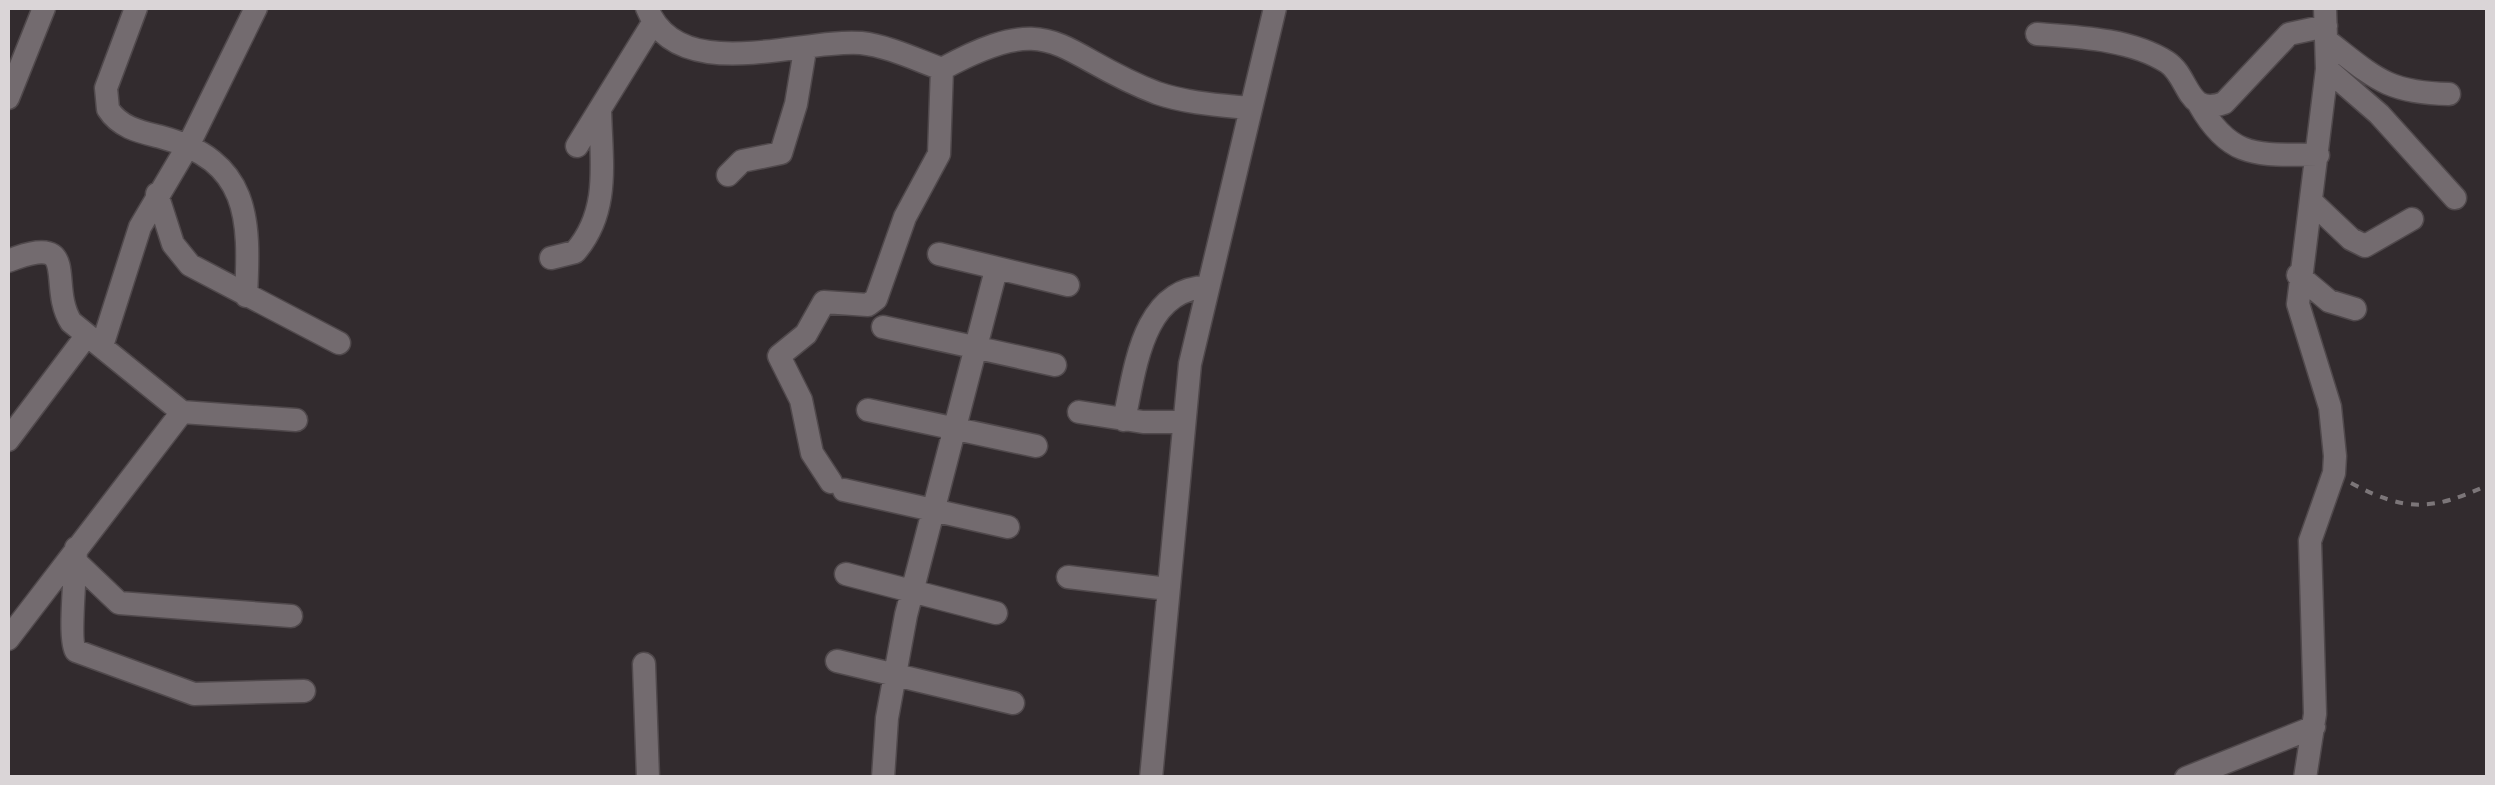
<svg xmlns="http://www.w3.org/2000/svg" width="2495" height="785" font-family="Montserrat,sans-serif">
<style>
.lines{fill:none;stroke-linecap:round;stroke-linejoin:round}
.minor-casing{stroke:#50494c;stroke-width:25}
.path{stroke:#7c7679;stroke-width:4;stroke-dasharray:8 8;stroke-linecap:butt}
.minor{stroke:#736b6f;stroke-width:22}
</style>
<rect width="100%" height="100%" fill="#322b2e"/>
<g class="lines">
<defs>
<path id="minor" d="M136,8L106,88L108,109C120,128 141,132 161,137C250,161 250,218 246,296
M647,8C678,87 801,38 861,43C888,46 917,60 942,69C1057,6 1056,55 1157,93C1186,103 1218,105 1249,108
M2037,34C2079,37 2131,39 2167,62C2190,77 2186,117 2224,103L2289,34L2326,26
M2326,40C2374,77 2386,93 2449,94
M2327,69L2379,114L2455,198
M8,98L44,8
M2199,104C2231,161 2260,154 2318,155
M577,146L653,23
M728,175L742,161L781,153L796,104L805,50
M157,194L173,244L190,265L339,343
M2313,203L2351,239L2365,246L2412,219
M939,254L1068,285
M551,258L575,252C611,211 601,160 600,109
M8,261C83,231 47,284 71,322L182,412L8,639
M2298,275L2329,301L2355,309
M883,327L1055,365
M102,346L140,227L189,144L256,8
M868,410L1036,446
M182,412L296,420
M1079,412L1143,422H1182
M1124,420C1135,371 1142,288 1207,287
M8,440L87,335
M831,482L812,453L801,400L779,356L806,334L824,302L868,305L876,299L905,217L939,154L942,69
M844,490L1008,527
M76,548C76,569 68,641 76,651L194,694L304,691
M76,562L119,603L291,616
M846,574L996,613
M1068,577L1168,589
M837,661L1013,703
M644,664L648,778
M883,778L887,718L906,615L996,270
M1151,778L1190,364L1275,8
M2186,778L2314,727
M2305,778L2315,714L2310,541L2334,473L2335,456L2330,407L2298,304L2327,69L2325,8"/>
</defs>
<use href="#minor" class="minor-casing"/>
<path class="path" d="M2351,483C2405,512 2432,511 2488,485"/>
<use href="#minor" class="minor"/>
</g>
<rect width="2495" height="785" fill="none" stroke="#dad5d7" stroke-width="20"/>
</svg>
